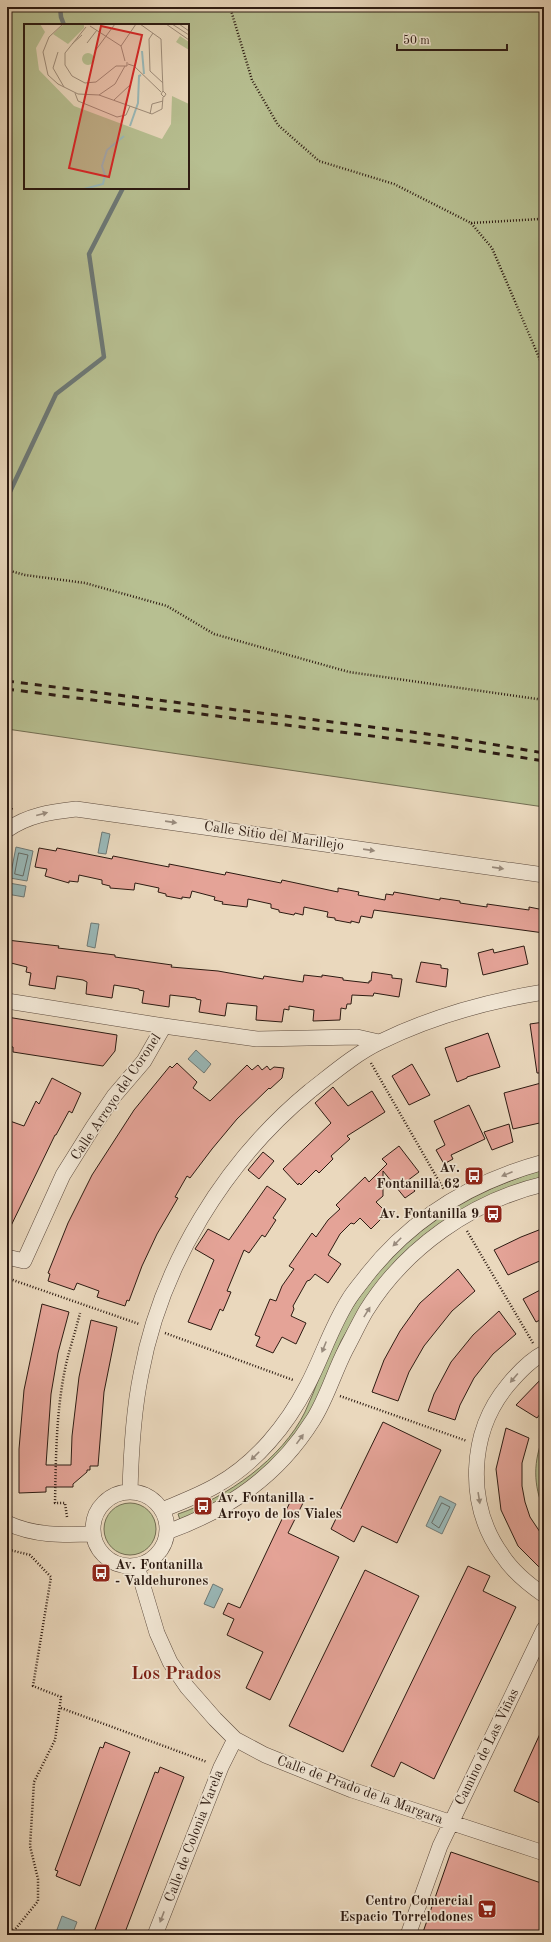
<svg xmlns="http://www.w3.org/2000/svg" width="551" height="1942" font-family="'Old Standard TT',serif">
<style>
.green{fill:#b7bf91;stroke:#726d52;fill-rule:evenodd}
.water{fill:#99b8b8;stroke:#6e7976}
.lines{fill:none;stroke-linecap:round;stroke-linejoin:round}
.shore{stroke:#636a65;stroke-width:1}
.stream{stroke:#6e7976;stroke-width:4.5}
.building{fill:#e4a397;stroke:#2d1b12}
.minor-casing{stroke:#5c4a3d;stroke-width:16}
.path{stroke:#2d1b12;stroke-width:2.5;stroke-dasharray:1 2;stroke-linecap:butt}
.minor{stroke:#f1e6d4;stroke-width:15}
.rail{stroke:#2d1b12;stroke-width:3;stroke-dasharray:7 7;stroke-linecap:butt}
.oneway{fill:#998b7d}
.labels{text-anchor:middle;dominant-baseline:central;stroke-width:3.5;stroke-linejoin:round;paint-order:stroke}
.street-label{font-size:14px;fill:#2d1b12;stroke:#f1e6d4}
.poi-label{font-size:14px;font-weight:bold;fill:#2d1b12;stroke:#f1e6d4;text-anchor:end}
.district-label{font-size:18px;font-weight:bold;fill:#7a1f14;stroke:#f1e6d4}
.inset-river{fill:none;stroke:#99b8b8;stroke-width:2}
.inset-road{fill:none;stroke:#9e8c79;stroke-width:1}
.view{fill:#d62828;fill-opacity:0.15;stroke:#d62828;stroke-width:2}
.inset-edge{fill:none;stroke:#2d1b12;stroke-width:2}
</style>
<rect width="100%" height="100%" fill="#ead8bd"/>
<filter id="stains"><feTurbulence type="fractalNoise" baseFrequency=".005" numOctaves="4"/><feColorMatrix values="0 0 0 0 .2 0 0 0 0 .09 0 0 0 0 .02 0 0 0 .5 -.17"/></filter>
<radialGradient id="worn" r=".72"><stop offset=".6" stop-color="#630" stop-opacity="0"/><stop offset="1" stop-color="#630" stop-opacity=".3"/></radialGradient>
<path class="green" d="M7,7H544V807L7,729ZM25,25H188V188H25Z
M544,1170V1177L489,1195L368,1295L341,1341L310,1417L272,1465L223,1501L180,1520L178,1514C226,1498 282,1459 305,1412C317,1387 324,1361 336,1336C372,1265 434,1208 510,1181C521,1177 532,1172 544,1170Z
M544,1435V1510C533,1485 533,1461 544,1435Z
M104 1529a26 26 0 1 1 52 0a26 26 0 1 1-52 0Z"/>
<path class="water" d="M102,832L110,834L106,854L98,853Z
M16,847L33,851L27,881L10,878Z
M9,883L26,886L24,897L7,894Z
M91,923L99,924L95,948L87,946Z
M196,1050L211,1064L204,1073L188,1059Z
M440,1496L456,1504L442,1534L426,1526Z
M213,1584L223,1589L214,1608L204,1604Z
M62,1916L77,1922L72,1935H55Z"/>
<g class="lines">
<path class="shore" d="M19,853L28,855L23,876L15,874Z
M442,1503L450,1507L439,1528L432,1523Z"/>
<path class="stream" d="M60,7L61,17L64,25
M7,498L56,394L104,357L89,254L123,188"/>
</g>
<path class="building" d="M39,848L56,851L57,848L112,859L113,856L169,867V864L225,875L226,872L281,883L282,880L338,892V888L359,892L358,895L385,900L386,894L393,895L394,892L440,900V898L460,901V903L487,907V904L529,910V907L544,910V933L374,910L372,918L361,916L359,923L351,921V923L335,920V918L327,917L328,912L304,907L303,915L295,913L294,915L279,912V910L271,908V904L248,899L247,907L222,904L223,902L214,900L215,897L192,891L190,898L182,897V899L166,896V894L158,892L159,888L135,883L134,890L110,888V886L102,884V880L79,875L78,882L69,881V883L45,876L47,869L35,867Z
M7,940L59,946L58,948L115,955V957L172,965L171,967L218,971L263,979L264,976L303,982L304,975L322,977V975L343,978V980L369,983V981H371L372,972L392,975V978L402,979L399,997L374,993L373,996L352,995L351,1004H347L346,1009L341,1008L340,1020L313,1021L314,1010L289,1006V1010L284,1009L282,1022L256,1020L257,1006L227,1003L225,1016L199,1012L201,1000L196,999V998L170,995L169,1007L142,1003L144,991L139,990V989L114,985L112,998L86,994L87,982L83,980L57,976L55,989L29,985L31,973L26,972L27,967L7,962Z
M524,946L528,964L483,975L478,953L493,949L494,953Z
M421,962L441,965V968L448,969L446,987L416,982Z
M7,1017L117,1035L115,1051L103,1066L13,1052V1047L7,1046Z
M544,1022V1073H537L530,1024Z
M488,1033L500,1067L467,1077V1078L457,1082L445,1048Z
M177,1063L197,1082L193,1088L210,1101L247,1065L252,1070L258,1065L262,1070L267,1066L270,1070L274,1067L284,1068L282,1078L270,1089L269,1088L237,1119L212,1149L190,1178L187,1176L175,1197L178,1198L157,1234L142,1266L129,1301L127,1300L125,1306L97,1297L99,1291L77,1283L74,1290L48,1281L50,1274L48,1273L68,1223L92,1175L134,1110L170,1066L172,1068Z
M412,1064L430,1095L409,1105L392,1076Z
M52,1078L81,1093L72,1113L69,1111L56,1135H55L7,1234V1120L24,1126L36,1101L39,1104Z
M541,1083L544,1097V1122L513,1129L504,1093Z
M333,1087L348,1106L372,1091L385,1112L347,1136L350,1139L331,1156L333,1159L319,1173L316,1170L301,1185L299,1183L298,1185L283,1169L331,1123L315,1103Z
M469,1105L485,1139L451,1155L453,1159L444,1164L436,1150L445,1145L434,1121Z
M509,1124L513,1142L492,1150L484,1132Z
M399,1146L419,1172L407,1181L415,1191L405,1198L383,1171V1196L376,1202L387,1213L371,1229L360,1218L354,1224L351,1223L340,1234L328,1255L341,1264L328,1283L315,1274L310,1280L307,1281L293,1306L294,1309L291,1316L306,1323L296,1344L282,1337L273,1353L256,1346L260,1337L255,1335L270,1299L276,1301L282,1286L294,1269L289,1266L312,1233L316,1237L328,1220L340,1209L336,1205L365,1177L369,1182L387,1164L382,1159Z
M263,1152L274,1161L259,1179L248,1170Z
M267,1186L286,1199L273,1218L276,1220L265,1237L262,1235L249,1253L244,1250L227,1291L231,1292L223,1311L220,1309L211,1330L188,1322L214,1260L195,1249L208,1229L229,1240Z
M544,1228V1259L508,1275L494,1250L521,1237Z
M458,1269L475,1291L452,1311L424,1346L409,1372L398,1401L372,1392L384,1360L400,1331L420,1303Z
M544,1288V1318L536,1322L523,1299Z
M42,1304L69,1312L58,1353L51,1394L46,1465H71L72,1436L79,1377L91,1320L117,1327L104,1392L98,1466H90V1470H87V1472L73,1484V1487H46V1492L19,1493V1449L24,1390Z
M499,1311L516,1334L493,1354L474,1378L460,1405L455,1420L428,1411L434,1394L451,1362L473,1335Z
M544,1376V1409L537,1418L516,1405Z
M383,1422L441,1450L397,1543L362,1526L354,1542L331,1529Z
M506,1428L529,1438L522,1463V1486L525,1502L530,1517L544,1538V1572L518,1546L501,1510L496,1469Z
M292,1498L303,1503L288,1533L339,1557L270,1700L246,1688L263,1652L227,1635L234,1619L223,1614L228,1603L240,1608Z
M468,1566L490,1576L483,1591L516,1607L434,1779L401,1762L394,1777L371,1766Z
M365,1570L419,1596L343,1752L289,1726Z
M544,1725V1805L514,1791Z
M105,1742L130,1752L80,1886L56,1876L58,1871L55,1870L100,1747L103,1748Z
M160,1767L184,1777L124,1935H93L155,1772L158,1773Z
M451,1852L544,1884V1935H422Z"/>
<g class="lines">
<defs>
<path id="minor" d="M7,830C28,815 51,812 76,809L544,875
M7,1001L164,1026L257,1039L357,1037L379,1042
M7,1257L24,1261L63,1175L93,1127L114,1096L144,1061L164,1026
M544,1353C530,1360 518,1373 508,1385C468,1433 466,1505 502,1555C513,1572 528,1584 544,1595
M130,1492C131,1452 133,1413 141,1374C161,1265 225,1161 310,1091C332,1074 355,1054 380,1042C431,1017 488,1001 544,992
M93 1529a37 37 0 1 1 74 0a37 37 0 1 1-74 0Z
M162,1510C181,1502 200,1495 217,1485C256,1463 287,1425 307,1386C322,1358 331,1327 349,1299C354,1291 361,1283 367,1275C412,1218 474,1181 544,1162
M7,1523C35,1536 62,1535 93,1534
M167,1532C228,1510 278,1476 313,1420C327,1398 334,1372 346,1349C353,1336 359,1323 366,1311C405,1248 472,1201 544,1184
M137,1566L157,1633L170,1662L187,1687L215,1719L235,1739L265,1755L352,1790L544,1853
M155,1935L221,1767L235,1739
M408,1935L440,1846L544,1629"/>
</defs>
<use href="#minor" class="minor-casing"/>
<path class="path" d="M230,7L252,80L278,125L319,161L394,184L471,223L492,248L544,369
M471,223L540,219L544,217
M7,570L25,575L85,583L167,606L214,634L349,672L544,700
M7,805L13,810
M371,1063L444,1190
M467,1231L533,1343
M7,1278L139,1324
M165,1333L293,1380
M340,1396L467,1441
M67,1517L65,1503H55C56,1455 56,1407 67,1360C71,1345 76,1329 80,1313
M7,1547L10,1550L30,1555L51,1577L33,1686L61,1697L55,1740L34,1782L30,1846L38,1879V1901L13,1932
M61,1708L207,1762
M7,1918L13,1932L11,1935"/>
<use href="#minor" class="minor"/>
<path class="rail" d="M7,681L443,736L544,753
M7,689L442,745L544,761"/>
</g>
<defs><path id="oneway-solid" d="M-6-.8H1V-3.2L6.5 0L1 3.2V.8H-6Z"/></defs>
<g class="oneway">
<use href="#oneway-solid" transform="translate(42 814) rotate(-15)"/>
<use href="#oneway-solid" transform="translate(171 822) rotate(8)"/>
<use href="#oneway-solid" transform="translate(369 850) rotate(8)"/>
<use href="#oneway-solid" transform="translate(498 868) rotate(8)"/>
<use href="#oneway-solid" transform="translate(507 1174) rotate(158)"/>
<use href="#oneway-solid" transform="translate(397 1242) rotate(135)"/>
<use href="#oneway-solid" transform="translate(367 1312) rotate(-58)"/>
<use href="#oneway-solid" transform="translate(324 1347) rotate(112)"/>
<use href="#oneway-solid" transform="translate(514 1378) rotate(130)"/>
<use href="#oneway-solid" transform="translate(300 1439) rotate(-54)"/>
<use href="#oneway-solid" transform="translate(255 1456) rotate(135)"/>
<use href="#oneway-solid" transform="translate(479 1498) rotate(81)"/>
<use href="#oneway-solid" transform="translate(162 1917) rotate(111)"/>
</g>
<defs>
<symbol id="bus-square" viewBox="-11 -11 22 22"><rect x="-9" y="-9" width="18" height="18" rx="4" fill="#8f2418" stroke="#f1e6d4"/><path d="M-5-6H5V4H4V6H2V4H-2V6H-4V4H-5ZM-3.5-4V0h7V-4ZM-3.5 1.2v1.5H-2V1.2ZM2 1.2v1.5H3.5V1.2Z" fill="#fff"/></symbol>
<symbol id="supermarket-square" viewBox="-11 -11 22 22"><rect x="-9" y="-9" width="18" height="18" rx="4" fill="#8f2418" stroke="#f1e6d4"/><path d="M-6-5.5h2.5l.6 2H6L4.5 2H-2.5L-4.4-4H-6ZM-1.5 3.2a1.3 1.3 0 1 0 .1 0ZM3 3.2a1.3 1.3 0 1 0 .1 0Z" fill="#fff"/></symbol>
</defs>
<g fill-rule="evenodd">
<use href="#bus-square" x="463" y="1165" width="22" height="22"/>
<use href="#bus-square" x="482" y="1203" width="22" height="22"/>
<use href="#bus-square" x="192" y="1495" width="22" height="22"/>
<use href="#bus-square" x="90" y="1562" width="22" height="22"/>
<use href="#supermarket-square" x="476" y="1898" width="22" height="22"/>
</g>
<g class="labels">
<g class="street-label">
<text transform="translate(274 836) rotate(8)">Calle Sitio del Marillejo</text>
<text transform="translate(116 1097) rotate(-56)">Calle Arroyo del Coronel</text>
<text transform="translate(487 1747) rotate(-64)">Camino de Las Viñas</text>
<text transform="translate(360 1790) rotate(20)">Calle de Prado de la Margara</text>
<text transform="translate(194 1836) rotate(-69)">Calle de Colonia Varela</text>
</g>
<g class="poi-label">
<text x="460" y="1168">Av.<tspan x="460" dy="16">Fontanilla 62</tspan></text>
<text x="479" y="1214">Av. Fontanilla 9</text>
<text x="217" y="1498" text-anchor="start">Av. Fontanilla -<tspan x="217" dy="16">Arroyo de los Viales</tspan></text>
<text x="115" y="1565" text-anchor="start">Av. Fontanilla<tspan x="115" dy="16">- Valdehurones</tspan></text>
<text x="473" y="1901">Centro Comercial<tspan x="473" dy="16">Espacio Torrelodones</tspan></text>
</g>
<g class="district-label">
<text x="176" y="1674">Los Prados</text>
</g>
</g>
<g transform="translate(24 24)">
<rect width="165" height="165" fill="#ead8bd"/>
<path d="M0,0H16L21,8L12,24L15,46L50,82L138,115L147,100L148,72L165,80V165H0ZM40,0H60V4L44,20L29,10ZM156,12L165,18V26L152,18ZM58 35a6 6 0 1 1 12 0a6 6 0 1 1-12 0Z" fill="#b7bf91"/>
<path class="inset-river" d="M118,27L120,50M106,102L114,79L115,52L117,51M60,165L79,160L81,151L78,142L83,126L100,112"/>
<path class="inset-road" d="M39,0L25,13L19,28L24,51L34,60L54,70L75,71L91,60L101,42M116,0L137,15L139,67L137,70L140,73L142,70L139,67M142,0L165,16M148,0L165,11M155,0L165,7M66,2L97,22L101,37M62,3L41,29V41L48,52L61,59L72,58L92,42H103V38M129,9L125,15L126,47L139,59M63,19L73,6M48,20L58,11M97,22L112,0M71,27L91,0M34,28L29,44L40,63M104,40L110,42L137,68M51,69L54,77L93,93L102,91L106,82M75,71L128,90L138,85L139,73M90,76L106,61M126,90L128,80L139,77"/>
<path class="view" d="M77,2L118,11L85,153L45,144Z"/>
<rect width="165" height="165" class="inset-edge"/>
</g>
<rect width="551" height="1942" fill="none" stroke="#ead8bd" stroke-width="24"/>
<rect x="8" y="8" width="535" height="1926" fill="none" stroke="#2d1b12" stroke-width="2"/>
<rect x="12" y="12" width="527" height="1918" fill="none" stroke="#2d1b12"/>
<path d="M397 44v6h110v-6" fill="none" stroke="#2d1b12" stroke-width="2"/>
<text x="403" y="44" font-size="12" fill="#2d1b12" stroke="#f1e6d4" stroke-width="3" paint-order="stroke">50 m</text>
<rect width="100%" height="100%" filter="url(#stains)"/>
<rect width="100%" height="100%" fill="url(#worn)"/>
</svg>
